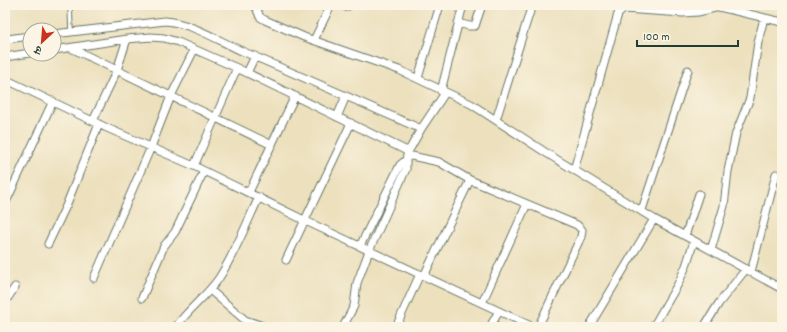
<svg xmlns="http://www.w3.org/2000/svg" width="787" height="332" font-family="Dekko,'Playpen Sans Deva',sans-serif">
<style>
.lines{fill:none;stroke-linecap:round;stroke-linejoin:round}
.service-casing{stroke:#677664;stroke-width:5.5}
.minor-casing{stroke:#677664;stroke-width:9}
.service{stroke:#fff;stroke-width:3.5}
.minor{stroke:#fff;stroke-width:7}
</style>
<rect width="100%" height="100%" fill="#fcf5e5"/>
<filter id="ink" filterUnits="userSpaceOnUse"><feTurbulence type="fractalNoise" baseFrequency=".025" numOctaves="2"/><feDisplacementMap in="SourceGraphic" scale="8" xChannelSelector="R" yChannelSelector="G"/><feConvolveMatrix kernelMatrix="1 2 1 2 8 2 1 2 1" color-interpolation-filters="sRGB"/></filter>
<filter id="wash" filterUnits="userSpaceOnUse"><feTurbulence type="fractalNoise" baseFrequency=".012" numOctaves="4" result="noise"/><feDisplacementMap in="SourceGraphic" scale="16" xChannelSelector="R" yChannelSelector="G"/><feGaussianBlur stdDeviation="0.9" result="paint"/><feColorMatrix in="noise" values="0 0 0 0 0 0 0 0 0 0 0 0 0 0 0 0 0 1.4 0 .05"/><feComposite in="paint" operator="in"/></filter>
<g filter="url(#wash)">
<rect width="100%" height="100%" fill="#ece0bd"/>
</g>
<g filter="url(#ink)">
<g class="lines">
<defs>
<path id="service" d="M70,5L71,32"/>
<path id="minor" d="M255,5L260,17L265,20L304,37L399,70L471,104L548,154L654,219L782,289
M342,5L346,7L350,5
M458,23L469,26H475L482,5
M54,34L165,21C192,23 219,41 244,52C303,77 362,103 421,129
M7,39L30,36
M314,40L331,5
M71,48L272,145
M54,50L127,39L151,37L164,38L178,42L237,68L405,150H409L411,147L421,129L445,93
M5,57L30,53
M247,73L255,56
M418,78L440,5
M5,79L107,128L194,166L310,223L533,327
M441,91L463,5
M337,117L346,96
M496,120L532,5
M93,121L117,70L127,39
M407,155L439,162L470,180L577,225L582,230L581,237L538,327
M194,166L237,68
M574,170L618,14L624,9L683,13L698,12L719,7L782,22
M249,192L295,96
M5,204L53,101
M642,210L688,70
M685,236L699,194
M48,244L66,206L99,124
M360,246L400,165L406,160
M711,250L724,206L728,171L736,133L750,98L758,42L764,18
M286,260L351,123
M751,272L776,174
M424,276L470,180
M94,278L151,147L171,96L194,50
M210,290L245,320L266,327
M142,298L164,246L175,232L204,171
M5,302L15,287
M482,303L527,204
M176,327C188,309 207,296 219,278C234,255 247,223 259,197
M343,327L354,306L357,283L369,251L406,169V160L408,151
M396,327L420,274
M490,327L499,311
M589,327L654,219
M653,327L678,284L686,266L694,241
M704,327L719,303L746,269
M781,327L782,326"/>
</defs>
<use href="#service" class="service-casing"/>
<use href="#minor" class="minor-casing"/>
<use href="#service" class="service"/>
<use href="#minor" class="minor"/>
</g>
</g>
<rect width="787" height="332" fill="none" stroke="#fcf5e5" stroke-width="20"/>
<g transform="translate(42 42) rotate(206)"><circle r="19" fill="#fcf5e5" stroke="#a4ab9e"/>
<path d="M0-3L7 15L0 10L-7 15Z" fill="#c8321e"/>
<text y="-6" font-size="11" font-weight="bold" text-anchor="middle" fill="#1f3d34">उ</text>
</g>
<path d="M637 40v6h101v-6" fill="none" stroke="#1f3d34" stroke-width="2"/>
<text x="643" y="40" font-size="12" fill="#1f3d34" stroke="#fcf5e5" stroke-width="3" paint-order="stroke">100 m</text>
</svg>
